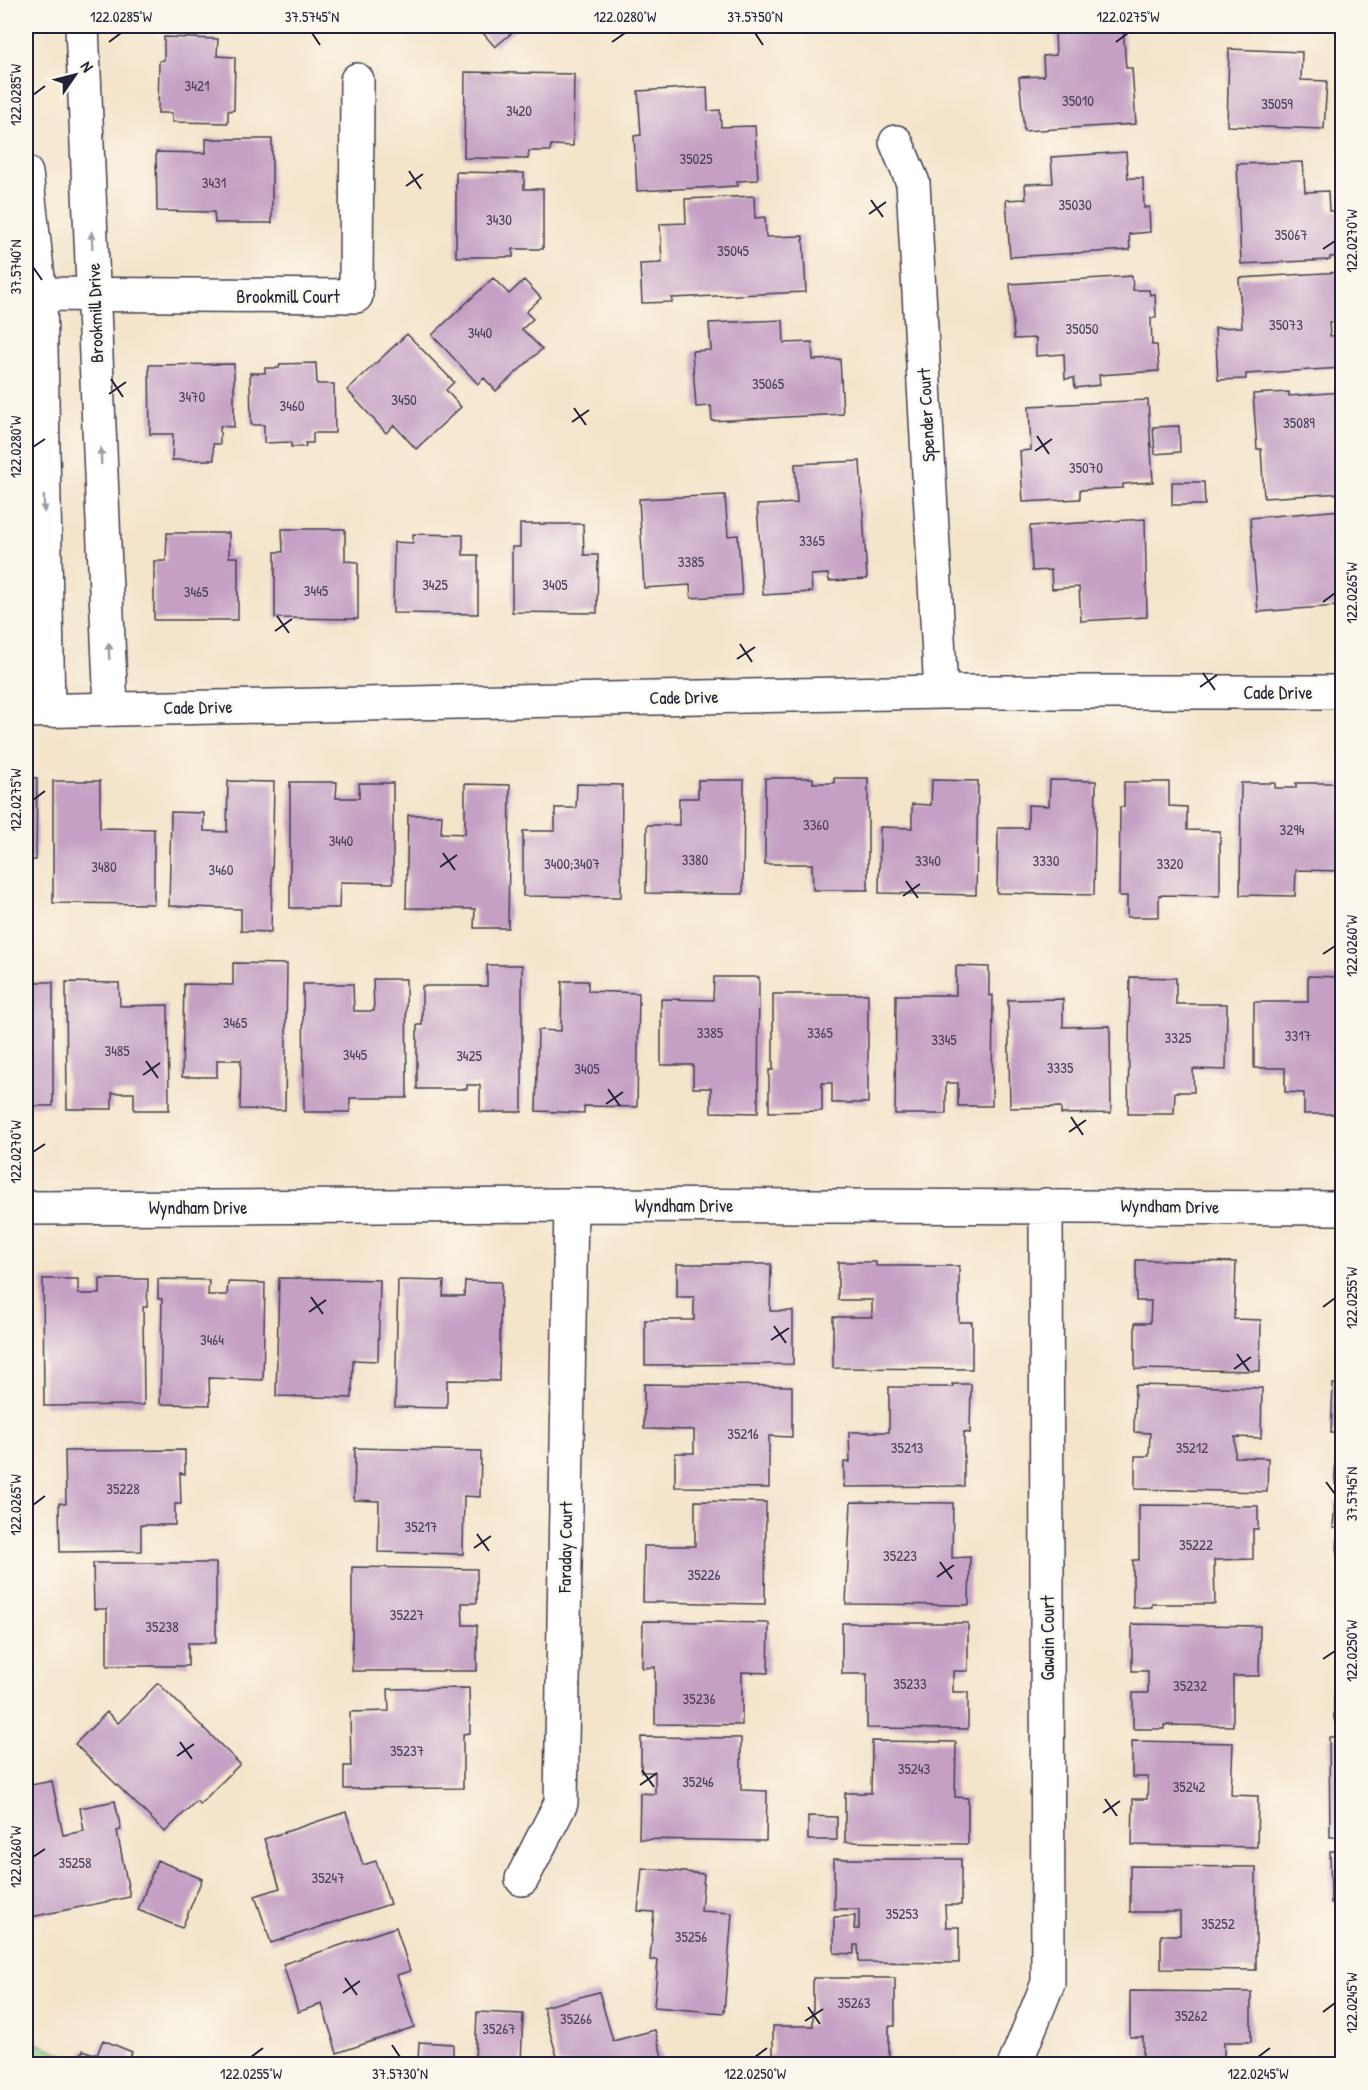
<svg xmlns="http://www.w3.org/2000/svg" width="1368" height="2090" font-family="'Patrick Hand',sans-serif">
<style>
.green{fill:#96db94;stroke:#5c7e68;stroke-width:1.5}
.building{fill:#c5a0c4}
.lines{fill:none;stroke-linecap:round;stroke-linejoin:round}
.street-casing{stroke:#423f50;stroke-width:36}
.secondary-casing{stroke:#423f50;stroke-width:36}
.street{stroke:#fff;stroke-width:33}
.secondary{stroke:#fff;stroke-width:33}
.oneway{fill:#9c9ca7}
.ticks{fill:none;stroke:#22223b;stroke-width:2}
.labels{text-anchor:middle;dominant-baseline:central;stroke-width:5;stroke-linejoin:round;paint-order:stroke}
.number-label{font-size:15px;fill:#4b425d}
.street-label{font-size:18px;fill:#22223b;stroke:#fbf7ec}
.neatline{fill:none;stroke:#22223b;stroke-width:2}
.ticks-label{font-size:15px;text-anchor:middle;fill:#22223b}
</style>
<rect width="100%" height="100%" fill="#fbf7ec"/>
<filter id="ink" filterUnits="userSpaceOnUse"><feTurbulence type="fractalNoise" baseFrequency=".0167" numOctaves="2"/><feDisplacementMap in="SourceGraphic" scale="12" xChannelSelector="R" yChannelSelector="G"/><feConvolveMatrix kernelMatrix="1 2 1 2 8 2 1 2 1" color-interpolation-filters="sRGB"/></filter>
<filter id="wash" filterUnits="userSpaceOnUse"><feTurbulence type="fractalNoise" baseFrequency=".008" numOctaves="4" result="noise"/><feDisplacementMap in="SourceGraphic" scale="24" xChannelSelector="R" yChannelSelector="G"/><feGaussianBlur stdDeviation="1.35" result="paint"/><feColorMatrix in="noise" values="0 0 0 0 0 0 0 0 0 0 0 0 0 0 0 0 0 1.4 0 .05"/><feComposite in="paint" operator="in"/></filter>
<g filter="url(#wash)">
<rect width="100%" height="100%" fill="#f4e4ca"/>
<path class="green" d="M26,2039L88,2064H26Z"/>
<g id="blocks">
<path class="building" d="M477,26H520L495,47Z
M1007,26H1027L1016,35Z
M1123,27L1126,68H1132L1136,124L1024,131L1019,77L1044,76L1043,56L1056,55L1055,32Z
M164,37L218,39L217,56L235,57L234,110L228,111V123L172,122V113H158L159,61L164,60Z
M1229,49L1302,52L1301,80L1327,81L1324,129L1227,126Z
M465,72L574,74L573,146L551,145L550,151H529L528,159L464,158Z
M707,87L708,111L720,110L721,127L755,126L758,180L737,181L738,186L637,191L634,136L641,135L638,91Z
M206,139H272V223H215L214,212L157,211L156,152L206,153Z
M1126,152L1128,178H1143L1144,208L1149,207L1150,232L1129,234L1130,250L1010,257L1006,200L1026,199L1025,184L1053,183L1051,157Z
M1303,162L1305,192L1328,191L1329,211H1342V256L1330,257V260L1241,264L1237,164Z
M456,172L524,173V189H543V249H513V257H456Z
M754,196L755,218L765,217L766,237L803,236L806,292L672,298V302L642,303L640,264L662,263L660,224L686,223L685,199Z
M1342,272V321L1329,322L1330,336L1342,335V368L1246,374V379L1218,380L1215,328L1242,327L1239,278Z
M1132,276L1133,290H1149L1150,295L1155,294L1156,318H1151L1152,345H1157L1159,371L1099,375L1100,385L1075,388L1074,378L1065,379L1064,354L1036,356V338L1014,339L1010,284Z
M493,278L509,294L524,280L541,298L526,312L533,319L522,329L542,349L496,391L484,378L478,384L432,335Z
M783,320L784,343L812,342L813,360L840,359L843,414L712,421L711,406L696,407L692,351L711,350L709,323Z
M407,334L454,382L446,390L461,407L416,449L394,425L386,433L347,390Z
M316,363L317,384H334L335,433H313V443H305L306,447H291V442L264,443V425H251L250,373H265V368H279L280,364Z
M234,364V427L220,426V444H213L214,460H172L173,434H150L149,365Z
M1289,392V396L1342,392V493L1264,498L1261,449H1257L1253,394Z
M1148,400L1153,482L1123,484V488L1080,490V499L1023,502L1020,451L1031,450L1029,406Z
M1179,426L1180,452L1155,454L1153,427Z
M860,461L867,579L829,581L828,574L811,575L812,592L763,595L757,505L797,503L795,464Z
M1172,482H1204L1205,505H1172Z
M725,495L728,536L738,535L742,595L691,598L690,585L644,588L639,499Z
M1342,510V609L1337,610V606L1258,612L1250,518Z
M1145,519L1147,617L1081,621L1079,587L1052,589L1051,570L1032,571L1030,526Z
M520,524H583L584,555H598L597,613L512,612V547H520Z
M282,529H345V561L358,562V619L275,618V552H283Z
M167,533H229V557H238V620H154V561H166Z
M413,534L463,535V555H478V614L393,613L394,542L413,543Z
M26,778H37L36,860H26Z
M765,778H813V783H834V778H868V890H813L812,864H765Z
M698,780H744L743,894L646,893L647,825H679V798H698Z
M932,780L978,781L976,895L879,893L880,827L912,828V804L931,805Z
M1050,780L1096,781L1094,895L997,893L998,828H1028V805L1049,806Z
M53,781H100V828L154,829V904L53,903Z
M228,781L274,782L271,932L241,931V909L169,906L171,812L204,813V831L227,832Z
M290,782H337L336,798H359V783H393V883L340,882L339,908H290Z
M1124,782H1169V806L1187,807V830L1220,831V896L1159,895V917H1127V896H1119L1120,807H1124Z
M1241,783H1275V788H1296V783H1342V871L1296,870L1295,896L1240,895Z
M465,784L510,785L508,928H474L475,909L406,908L408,815H442L441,833L465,834Z
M577,784L622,785L621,897L523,896V831H555V808H576Z
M233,963L287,964L285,1110L240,1109L241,1060H217V1077H182L184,984L233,985Z
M487,965H522V1112H480V1085H467V1089H417V1025H422V986H487Z
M956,966L989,967V996L993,995L992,1106H958V1083H946V1114H895L896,995H956Z
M1308,976L1342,977V1114H1304V1093L1285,1092V1068H1254V1002H1308Z
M714,977H759L758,1113L711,1112V1088H693V1065H661V999L713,1000Z
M1130,977L1176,978V1004H1227L1226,1070L1193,1069L1194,1092H1175L1174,1114H1128Z
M373,979H406L407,1098H350V1112H304L303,984H353L354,1011H374Z
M562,981H588V991L639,993L637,1107L584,1106V1113L536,1111L538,1030L561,1031Z
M26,982H53V1106H26Z
M66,982L119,983L120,1006L168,1005L169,1110H134V1093H112V1109H67Z
M773,994H868V1103H832V1083H822V1111L769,1112V1070H773Z
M1063,999V1027L1110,1026L1111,1113L1061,1114V1107L1010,1108L1008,1000Z
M1136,1260L1236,1262L1234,1319L1261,1320L1260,1371L1135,1369V1323H1150L1151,1301H1136Z
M838,1262H876V1266H959V1322H972V1369L833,1368V1317H872V1300H838Z
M677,1264H771L770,1311H793V1364L645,1365V1320H694V1297H677Z
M1336,1266L1342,1267V1322H1338Z
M279,1278L380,1280L378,1361L353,1360L352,1398L276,1396Z
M43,1279H78V1294H100V1279H148L147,1307H143L144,1405L44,1406Z
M158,1279L209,1280L208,1295H227L228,1282L265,1283L263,1380L209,1378L210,1405L160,1404L162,1299H158Z
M398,1280L444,1281L443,1296H464L465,1281L501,1282L499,1381L447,1380V1408L395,1407Z
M644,1384L792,1386V1437L769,1436V1488L675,1487V1453H694V1430L644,1429Z
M952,1384H971L970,1433L964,1432V1486L844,1487V1462H850L849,1432H889V1387H953Z
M1333,1384H1342V1484H1335L1336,1434L1331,1433Z
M1135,1385L1262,1388L1261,1438L1235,1437V1457L1268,1458L1267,1492L1135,1489V1456H1149L1150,1433L1134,1432Z
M355,1448L481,1451L480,1497L464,1496L463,1554L378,1552L379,1501L354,1500Z
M185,1450V1474L180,1473L181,1504H175V1525H141V1551L60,1552L59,1503L66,1504L65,1451Z
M695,1501L766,1502L765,1604L643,1602L644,1546H695Z
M1335,1501L1342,1502V1556H1337L1338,1528H1333Z
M851,1502L953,1503L952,1558L970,1557L969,1605L846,1604Z
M1139,1505L1258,1506V1529H1253V1559L1214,1560L1215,1604H1152V1607L1133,1608V1560H1139Z
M93,1563H216V1643H188V1666H107V1609H94Z
M352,1567L477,1569V1603H462L463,1625H477V1671H352Z
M643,1621L769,1623L768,1673L742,1672V1725L655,1724V1667L642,1668Z
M842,1623H968V1671H953V1692H968V1729L867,1728V1674H842Z
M1132,1624L1260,1626L1259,1676H1233V1726L1164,1725V1729H1133V1693H1148V1671H1132Z
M1340,1664H1342V1719H1334V1695H1340Z
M158,1683L240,1764L200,1804L196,1801L165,1832L75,1744L107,1712L118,1723Z
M469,1688L470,1733L463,1734V1788L344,1789V1766H351L350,1712L389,1711L388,1689Z
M641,1737L741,1738V1790L767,1791L766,1841L639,1839L640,1793L655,1794V1772H641Z
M1329,1737H1342V1837H1330Z
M872,1741L956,1742L955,1797L968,1798V1844L845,1842V1793H871Z
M1132,1741L1233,1743L1231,1795L1258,1796L1257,1847L1132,1845L1133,1799H1147L1148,1777H1132Z
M52,1781L63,1835L84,1831L80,1808L115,1801L121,1830L117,1831L130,1897L31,1917L26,1890V1786Z
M346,1812L363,1865L376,1861L390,1904L271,1943L255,1896L280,1888L264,1839Z
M808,1816L837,1817V1840H808Z
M1330,1851H1342V1903H1331Z
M834,1859H961V1905H945L946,1927H959V1963L859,1962L858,1945H854V1954L834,1953V1917L855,1916L854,1929H859V1909H834Z
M157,1860L202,1879L182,1928L138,1910Z
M1130,1866L1256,1867V1970L1161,1969V1935H1180V1912H1130Z
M642,1868L704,1874L701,1911L732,1913L724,2013L654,2007L658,1960H650L654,1912L638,1911Z
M396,1927L410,1971L397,1975L414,2027L337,2053L322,2004L298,2012L283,1964Z
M813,1978H895V2026H889V2064H768V2056L773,2055V2026H813Z
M1130,1991L1251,1992V2042H1224V2064H1143V2037H1130Z
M599,1992L613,2041L655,2030L664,2064H559L543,2007Z
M477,2012L523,2014L521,2064H418L419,2042L453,2044V2061L475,2062Z
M103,2040L132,2052L127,2064H95L80,2059L83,2050L97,2055Z"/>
</g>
</g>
<g filter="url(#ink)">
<use href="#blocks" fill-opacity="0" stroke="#423f50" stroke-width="1.5"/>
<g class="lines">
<defs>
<path id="street" d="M896,142L913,183L941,692
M26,294L356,296L357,80
M26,711L941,692H1342
M26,1208L571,1205L1342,1208
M522,1879L561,1803L571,1205
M1015,2064L1048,1983L1046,1205"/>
<path id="secondary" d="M82,26L111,709
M26,173L40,295L48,710"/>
</defs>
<use href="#street" class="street-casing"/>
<use href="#secondary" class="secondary-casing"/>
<use href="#street" class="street"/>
<use href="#secondary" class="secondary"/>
</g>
<defs><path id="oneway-solid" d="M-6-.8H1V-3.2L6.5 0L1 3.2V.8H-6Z" transform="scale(1.5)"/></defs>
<g class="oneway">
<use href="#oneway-solid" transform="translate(92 240) rotate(-93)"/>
<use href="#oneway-solid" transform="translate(101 456) rotate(-92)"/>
<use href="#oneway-solid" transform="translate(44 504) rotate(89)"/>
<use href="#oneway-solid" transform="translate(109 651) rotate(-92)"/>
</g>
</g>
<path class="ticks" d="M312,33L320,45M755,33L763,45M109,42L121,33M612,42L625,33M1116,42L1128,33M33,95L45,86M409,171L421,189M406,186L423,174M871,200L883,217M869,214L886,202M1323,249L1335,241M33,267L42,280M111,379L123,397M109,394L126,382M574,408L586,425M572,422L589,410M1037,436L1049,454M33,447L45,439M1035,451L1052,439M1323,602L1335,593M277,616L289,633M275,631L292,619M740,644L752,662M737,659L755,647M1203,673L1215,690M1200,687L1217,675M33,800L45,791M443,853L455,870M440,867L457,855M906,881L918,898M903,896L920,884M1323,954L1335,946M146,1061L158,1078M143,1075L160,1063M608,1089L620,1106M606,1104L623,1092M1071,1117L1083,1135M1069,1132L1086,1120M33,1152L45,1144M311,1297L323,1314M1323,1307L1335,1298M309,1312L326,1300M774,1326L786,1343M771,1340L789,1328M1237,1354L1249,1371M1234,1369L1251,1357M1326,1482L1335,1494M33,1505L45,1496M477,1534L489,1551M474,1548L491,1536M940,1562L952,1579M937,1577L954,1565M1323,1659L1335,1651M180,1742L192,1759M177,1756L194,1744M642,1770L654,1787M640,1785L657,1773M1105,1799L1117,1816M1103,1813L1120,1801M33,1857L45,1849M345,1978L357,1995M343,1993L360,1981M808,2007L820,2024M1323,2012L1335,2003M805,2021L823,2009M392,2045L400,2057M251,2057L263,2048M755,2057L767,2048M1258,2057L1270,2048"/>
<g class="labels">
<g class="number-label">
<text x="197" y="85">3421</text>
<text x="1078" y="100">35010</text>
<text x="1277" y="103">35059</text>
<text x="519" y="110">3420</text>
<text x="696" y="158">35025</text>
<text x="214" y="182">3431</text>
<text x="1075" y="204">35030</text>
<text x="499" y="219">3430</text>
<text x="1291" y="234">35067</text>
<text x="733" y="250">35045</text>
<text x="1286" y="324">35073</text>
<text x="1082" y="328">35050</text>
<text x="480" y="332">3440</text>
<text x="768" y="383">35065</text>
<text x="192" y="396">3470</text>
<text x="404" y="399">3450</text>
<text x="292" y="405">3460</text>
<text x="1299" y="422">35089</text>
<text x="1086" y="467">35070</text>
<text x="812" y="540">3365</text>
<text x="691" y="561">3385</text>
<text x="435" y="584">3425</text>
<text x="555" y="584">3405</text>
<text x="316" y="590">3445</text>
<text x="196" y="591">3465</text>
<text x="816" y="824">3360</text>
<text x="1292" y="829">3294</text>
<text x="341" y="840">3440</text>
<text x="695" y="859">3380</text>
<text x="928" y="860">3340</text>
<text x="1046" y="860">3330</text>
<text x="572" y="863">3400;3407</text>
<text x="1170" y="863">3320</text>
<text x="104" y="866">3480</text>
<text x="221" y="869">3460</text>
<text x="235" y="1022">3465</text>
<text x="710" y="1032">3385</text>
<text x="820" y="1032">3365</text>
<text x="1298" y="1035">3317</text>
<text x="1178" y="1037">3325</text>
<text x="944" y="1039">3345</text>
<text x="117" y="1050">3485</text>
<text x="355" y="1054">3445</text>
<text x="469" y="1055">3425</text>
<text x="1060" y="1067">3335</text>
<text x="587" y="1068">3405</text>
<text x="212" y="1339">3464</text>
<text x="743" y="1433">35216</text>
<text x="907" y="1447">35213</text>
<text x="1192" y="1447">35212</text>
<text x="123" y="1488">35228</text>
<text x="421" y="1526">35217</text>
<text x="1196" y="1544">35222</text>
<text x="900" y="1555">35223</text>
<text x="704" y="1574">35226</text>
<text x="407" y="1614">35227</text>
<text x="162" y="1626">35238</text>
<text x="910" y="1683">35233</text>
<text x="1190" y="1685">35232</text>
<text x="699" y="1698">35236</text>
<text x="407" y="1750">35237</text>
<text x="914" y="1768">35243</text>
<text x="698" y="1781">35246</text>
<text x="1189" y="1786">35242</text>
<text x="75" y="1862">35258</text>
<text x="328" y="1877">35247</text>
<text x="902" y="1913">35253</text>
<text x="1218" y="1923">35252</text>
<text x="691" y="1936">35256</text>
<text x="854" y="2002">35263</text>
<text x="1191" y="2015">35262</text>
<text x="576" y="2018">35266</text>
<text x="499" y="2028">35267</text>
</g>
<g class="street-label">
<text x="288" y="296">Brookmill Court</text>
<text transform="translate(95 313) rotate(-92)">Brookmill Drive</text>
<text transform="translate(926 415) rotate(-93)">Spender Court</text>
<text x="1278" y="692">Cade Drive</text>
<text transform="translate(684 697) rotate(-1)">Cade Drive</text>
<text transform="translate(198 707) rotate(-1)">Cade Drive</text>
<text x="684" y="1205">Wyndham Drive</text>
<text transform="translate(1170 1206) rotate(1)">Wyndham Drive</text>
<text x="198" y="1207">Wyndham Drive</text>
<text transform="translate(565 1547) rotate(-89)">Faraday Court</text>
<text transform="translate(1047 1638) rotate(-90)">Gawain Court</text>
</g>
</g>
<rect width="1368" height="2090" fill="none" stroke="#fbf7ec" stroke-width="66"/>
<g transform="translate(75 75) rotate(55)" stroke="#fbf7ec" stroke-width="4.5" paint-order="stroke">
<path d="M0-4.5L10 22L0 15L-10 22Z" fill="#22223b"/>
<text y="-9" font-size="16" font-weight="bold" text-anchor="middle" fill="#22223b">N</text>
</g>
<rect x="33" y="33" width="1302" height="2024" class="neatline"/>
<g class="ticks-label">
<text x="121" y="22">122.0285°W</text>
<text x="312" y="22">37.5745°N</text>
<text x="625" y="22">122.0280°W</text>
<text x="755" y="22">37.5750°N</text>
<text x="1128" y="22">122.0275°W</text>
<text transform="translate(16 95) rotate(-90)" y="5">122.0285°W</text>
<text transform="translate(1352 241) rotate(-90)" y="5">122.0270°W</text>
<text transform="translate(16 267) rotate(-90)" y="5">37.5740°N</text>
<text transform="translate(16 447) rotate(-90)" y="5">122.0280°W</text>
<text transform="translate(1352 593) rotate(-90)" y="5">122.0265°W</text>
<text transform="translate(16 800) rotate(-90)" y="5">122.0275°W</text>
<text transform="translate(1352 946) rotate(-90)" y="5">122.0260°W</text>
<text transform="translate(16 1152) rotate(-90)" y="5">122.0270°W</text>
<text transform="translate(1352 1298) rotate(-90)" y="5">122.0255°W</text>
<text transform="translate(1352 1494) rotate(-90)" y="5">37.5745°N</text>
<text transform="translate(16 1505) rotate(-90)" y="5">122.0265°W</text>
<text transform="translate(1352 1651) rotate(-90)" y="5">122.0250°W</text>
<text transform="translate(16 1857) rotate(-90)" y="5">122.0260°W</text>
<text transform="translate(1352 2003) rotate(-90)" y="5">122.0245°W</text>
<text x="251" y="2079">122.0255°W</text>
<text x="400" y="2079">37.5730°N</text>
<text x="755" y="2079">122.0250°W</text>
<text x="1258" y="2079">122.0245°W</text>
</g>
</svg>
